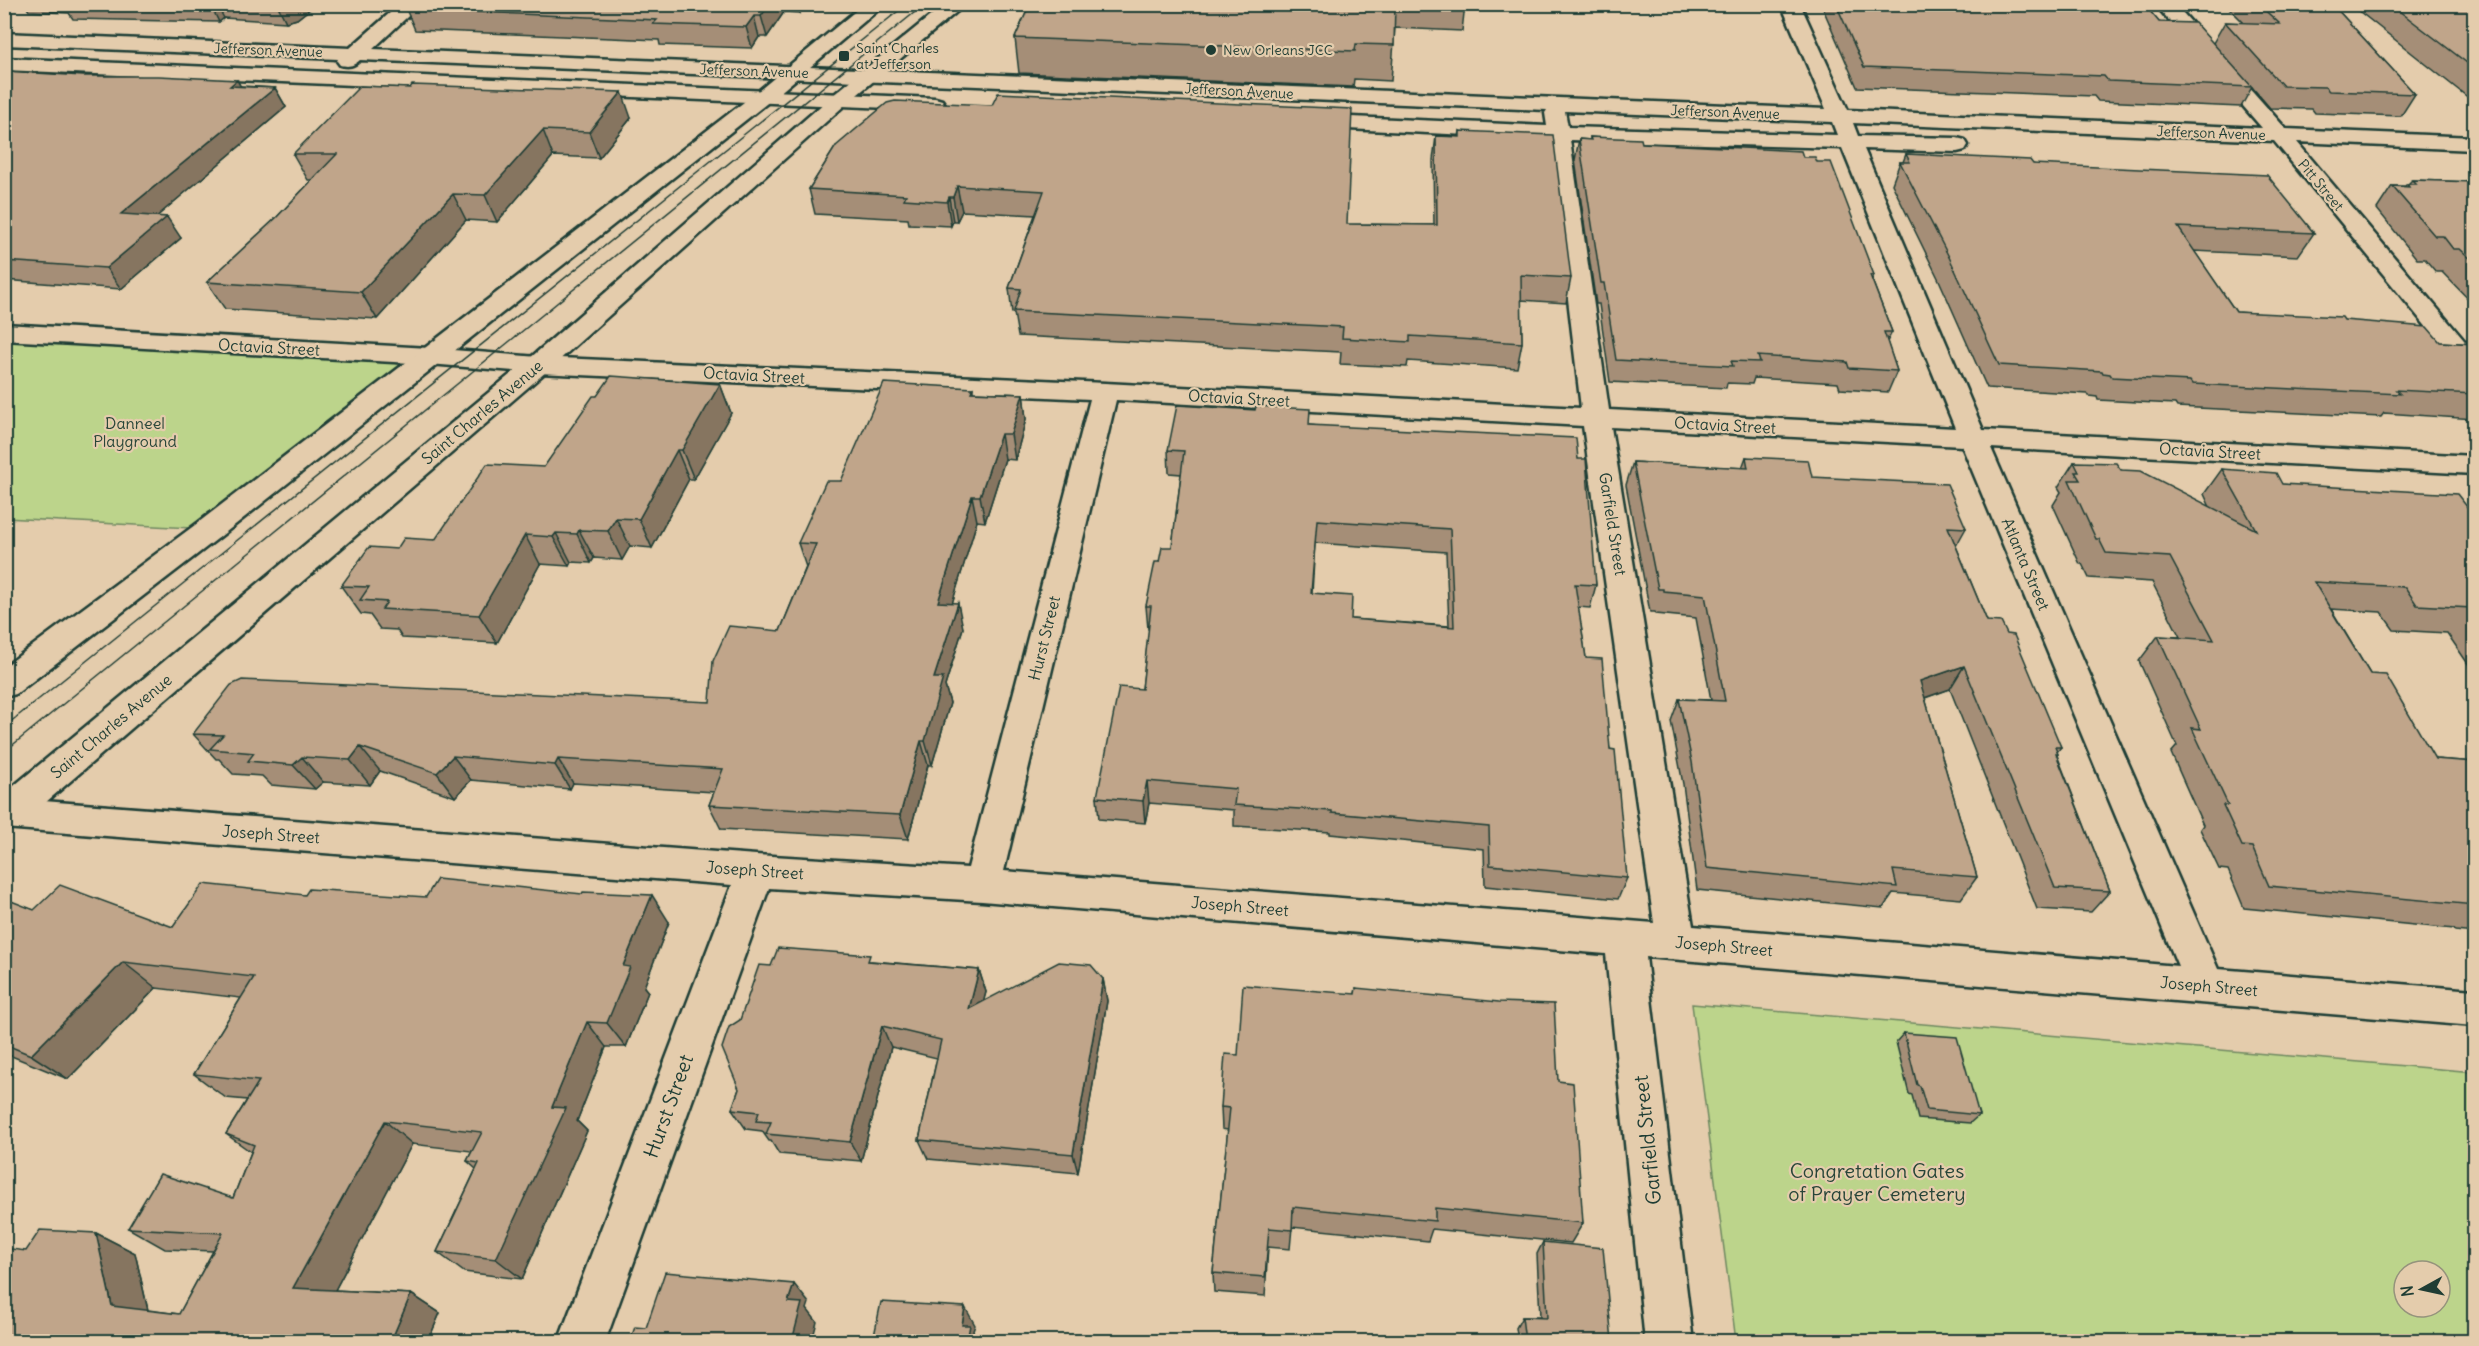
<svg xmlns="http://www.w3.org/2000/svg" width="2479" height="1346" font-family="Delius,sans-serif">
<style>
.green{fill:#bcd48b;stroke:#6e8860;stroke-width:1.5;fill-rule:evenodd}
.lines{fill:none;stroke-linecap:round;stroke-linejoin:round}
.minor-casing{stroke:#1f3d34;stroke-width:5}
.major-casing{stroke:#1f3d34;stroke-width:5}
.minor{fill:#e4ccac;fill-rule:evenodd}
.major{fill:#e4ccac;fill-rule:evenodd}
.tram{stroke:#1f3d34;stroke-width:1.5}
.wall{fill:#a58e77;stroke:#1f3d34;stroke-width:1.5;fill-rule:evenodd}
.shaded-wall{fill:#867461;stroke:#1f3d34;stroke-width:1.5}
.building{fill:#c0a58a;stroke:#1f3d34;stroke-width:1.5;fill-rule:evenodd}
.poi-dot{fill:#1f3d34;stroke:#e4ccac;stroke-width:2}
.labels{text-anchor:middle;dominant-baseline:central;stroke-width:4.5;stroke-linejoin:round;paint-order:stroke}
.far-poi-label{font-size:14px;fill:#1f3d34;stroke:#e4ccac;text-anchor:start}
.far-street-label{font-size:14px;fill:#1f3d34;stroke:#e4ccac}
.street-label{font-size:16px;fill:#1f3d34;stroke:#e4ccac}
.park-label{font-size:16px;fill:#274538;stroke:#e4ccac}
.near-street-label{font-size:20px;fill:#1f3d34;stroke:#e4ccac}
.near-park-label{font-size:20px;fill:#274538;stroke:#e4ccac}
</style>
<rect width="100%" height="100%" fill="#e4ccac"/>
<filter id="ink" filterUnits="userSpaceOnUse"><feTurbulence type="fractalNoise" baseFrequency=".0167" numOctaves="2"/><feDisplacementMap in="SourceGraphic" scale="12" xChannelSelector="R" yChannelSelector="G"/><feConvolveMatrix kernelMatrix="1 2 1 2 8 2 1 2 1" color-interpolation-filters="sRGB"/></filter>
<g filter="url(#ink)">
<path class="green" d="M4,332L429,356L210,529L5,518Z
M1692,1004L2474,1072V1341H1736ZM2404,1271H2440V1307H2404Z"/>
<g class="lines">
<defs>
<path id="minor" d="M400,4H421L373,49L1826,109L1781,4H1800L1848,110L2262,128L2155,4H2175L2286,129L2474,137V150L2297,142L2474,352V376L2465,374L2274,141L1853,123L1858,136L1957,138L1965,140L1968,145L1965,150L1957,152L1864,149L1983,430L2474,456V474L1991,448L2218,969L2474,990V1026L1646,957L1693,1342H1645L1606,954L982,901L769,888L605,1342H558L732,885L4,828V798L756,855L968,868L1090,399L538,373L429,364L4,340V324L429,348L538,357L1105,383L1581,408L1549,139L1307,127L1300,125L1296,121L1300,117L1307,115L1547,126L1545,113L1547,110L360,60C353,66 349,67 340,65L337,61L338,59L4,45V33L350,48ZM1565,111L1832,122L1837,135L1568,127ZM1570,140L1842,148L1955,428L1609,410ZM1116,400L1583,426L1654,923L1004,871ZM1611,427L1962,446L2178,966L1693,926Z
M4,58L935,98L942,100L945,104L942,108L935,110L4,70Z"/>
<path id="major" d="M864,4H885L771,100L221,536L16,694L4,697V667L199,522L757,92Z
M945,4H966L846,104L547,371L17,827L4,831V794L529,359L832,96Z"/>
</defs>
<use href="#minor" class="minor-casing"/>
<use href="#major" class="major-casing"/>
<use href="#minor" class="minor"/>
<use href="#major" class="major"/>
<path class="tram" d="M4,727L907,4
M4,752L925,4"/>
</g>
<path class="wall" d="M25,4H321L317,8H311L297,19L286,22L224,18L219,22L73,19L69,13L29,11Z
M411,4H809V6L805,5L800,13L784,12L767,37H759L752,48L660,45L659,40L415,30L406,9Z
M1030,4H1465L1462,31L1395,28L1391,81L1354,79L1353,87L1019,73L1015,38Z
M1821,4H2144L2159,22L2213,43L2225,22L2244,23L2225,4H2332L2415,94L2401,116L2315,113L2312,109L2270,108L2252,87L2241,107L2098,101L2094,96L1857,87Z
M2350,4H2475V103Z
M4,71L275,88L286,107L156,217L181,238L121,289L4,280Z
M410,88L631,118L599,158L553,156L497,222L466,220L377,319L225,309L207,282L276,218L312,180H308L293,154Z
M1460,131L1571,278L1566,303L1521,300L1522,343L1517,368L1408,361L1407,367L1340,364L1341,352L1018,336L1014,313H1012L1009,288L1035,215L962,211L957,221H953L951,226L909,224L908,219L815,214L809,189L836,146L1347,224L1434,225L1433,160L1436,136L1459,137Z
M1590,137L1642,143L1803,157L1817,162L1874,275L1872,280L1892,332L1887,342L1897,371L1888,392L1840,389L1838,383L1754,378L1752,384L1727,383L1726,388L1610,382L1599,304H1596L1575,160L1579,139L1590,140Z
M1906,154L2033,164L2314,233L2298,256L2194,251L2236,312L2344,320L2440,342L2475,344V419L2384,413L2381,417L2177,407L2175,404L2098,400L2097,397L2089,396L2088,394L1987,388L1939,280L1892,184L1900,162H1903Z
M2412,180L2475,182V306L2442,272H2436L2425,259H2417L2377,209L2392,186H2405L2407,184H2408Z
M720,384L731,413L694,479H689L652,548L630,546L622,560L594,558L591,563L571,562L569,566L540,564L497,643L402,638L397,630L380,629L370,615L361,614L341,586L397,549L435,540L544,467L597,396Z
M973,388V392L1023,394L1026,419L1015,460L1005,459L985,522L977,521L952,603L963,628L945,686L950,703L932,765H928L908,839L721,829L709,805L714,792L573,783L570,789L471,780L455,797L380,771L370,785L323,782L315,789L271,785L262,776L233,774L219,759H216L193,734L710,702L780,631L806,567L798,543L841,481Z
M1310,425L1578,459L1596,585L1590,608L1578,607L1586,658L1610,749L1627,878L1618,899L1485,886L1484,849L1330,834V832L1234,826V810L1149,803L1145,823L1099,819L1097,797L1142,689L1149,629H1148L1146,606L1159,562L1172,547L1181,474L1169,473L1168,450ZM1315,543L1446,552L1449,626L1351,619L1312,593Z
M1746,457L1812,477L1966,528L1956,546L1987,621L2061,747L2057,752L2058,754L2057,755L2110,891L2091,912L2037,909L1950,689L1925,698L1977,877L1961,899L1893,893L1883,908L1697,890L1683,784L1671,721L1679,699L1711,700L1696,618L1656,614L1655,612H1650L1626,485L1633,462L1742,468Z
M2074,462L2121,470L2210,507L2204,494L2222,469L2282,484L2475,509V674L2447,633L2394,630L2381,612L2331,609L2370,674L2435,759L2475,762V933L2455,931L2454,929L2244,908L2228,870L2219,869L2200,829L2203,825L2171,753L2177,746L2139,661L2158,636L2180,637L2152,582L2089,578L2082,564H2080L2053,505L2061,492L2058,487Z
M305,895L669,922L644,987L648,992L626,1047H606L577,1121L587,1131L522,1279L464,1272L437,1252L476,1169L467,1161L472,1151L412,1144L335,1290L411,1294L440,1313L428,1341H4L26,1251L96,1233L135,1253L148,1310L179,1314L213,1251L165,1249L128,1228L233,1198L251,1152L226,1134L247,1100L226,1098L194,1074L241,998L156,988L68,1079L4,1053V901L34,910L173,927Z
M872,961L979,970L986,992L983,1002L1103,979L1107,1001L1078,1173L928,1159L919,1140L937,1058L891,1047L861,1161L779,1154L771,1141H769L762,1131L746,1129L732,1109L739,1089L740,1020L771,966Z
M1356,988L1558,1081L1583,1223L1571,1243L1432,1229L1428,1241L1292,1227L1290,1249L1268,1247L1265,1296L1214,1292L1213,1273L1228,1130L1222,1129L1221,1107L1238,1055L1355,994Z
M1904,1033L1979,1115L1970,1123L1918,1119L1912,1095L1909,1094L1896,1042Z
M1543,1242L1612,1341H1518L1516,1328L1522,1317H1540L1537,1254Z"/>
<path class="shaded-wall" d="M210,4H216L224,18L219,22Z
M277,4H309L311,8L297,19L286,22Z
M770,4H782L784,12L767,37L761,16Z
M798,4H805L800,13Z
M754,16L759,37L752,48L746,27Z
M237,80L248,99L230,86Z
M275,88L286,107L135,235L121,214Z
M622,92L631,118L599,158L589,132Z
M543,130L553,156L497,222L485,195Z
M957,186L962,211L957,221L953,197Z
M453,194L466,220L377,319L361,292Z
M949,197L953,221L951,226L947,202Z
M167,217L181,238L121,289L106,268Z
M720,384L731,413L694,479L682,450Z
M1023,394L1026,419L1015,460L1011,434Z
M1001,434L1005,459L985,522L980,496Z
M677,450L689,479L652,548L639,519Z
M972,496L977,521L945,627L938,602Z
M616,518L630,546L622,560L608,531Z
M579,530L594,558L591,563L577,534Z
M556,533L571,562L569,566L553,537Z
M525,535L540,564L497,643L479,615Z
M958,603L963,628L945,686L950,703L932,765L925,741L934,678Z
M1964,666L1950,689L1907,704L1920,681Z
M921,741L928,765L908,839L900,815Z
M360,747L380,771L370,785L350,760Z
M453,756L471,780L455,797L437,773Z
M302,757L323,782L315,789L293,765Z
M558,759L573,783L570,789L555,765Z
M1147,781L1149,803L1145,823L1143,801Z
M652,895L669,922L644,987L648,992L626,1047L607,1023L623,966Z
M123,962L156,988L68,1079L31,1055Z
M979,970L986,992L976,1031L969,1009Z
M1103,979L1107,1001L1078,1173L1073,1154Z
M587,1022L606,1047L577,1121L587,1131L522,1279L496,1259L552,1107Z
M882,1026L891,1047L861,1161L850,1142Z
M385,1121L412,1144L326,1307L293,1288Z
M96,1233L135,1253L151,1324L112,1306Z
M794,1284L809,1303L807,1309L817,1322L812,1341H792L788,1302Z
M411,1294L440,1313L428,1341H391Z
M965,1307L975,1325L973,1331L979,1341H967L962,1325Z"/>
<path class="building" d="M411,4H770L761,16H754L746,27L653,24L657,20L406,9Z
M1030,4H1395L1394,45L1356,44L1355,51L1015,38Z
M1836,4H2144L2159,22L2195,23L2252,87L2108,81L2104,76L1864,67Z
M2258,4H2332L2415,94L2329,91L2325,87L2283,86L2225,22L2280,24Z
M2390,4H2475V69Z
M4,71L83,76H159L237,80L230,86L275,88L121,214L167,217L106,268L4,261Z
M412,85L622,92L589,132L543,130L485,195L453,194L361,292L207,282L276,218L337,154H293L360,86L410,88Z
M998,93L1352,109L1347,224L1437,225L1436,136L1460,137V131L1553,135L1571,278L1521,275L1522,343L1410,336V342L1342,338L1343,327L1014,311L1021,289L1009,288L1044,191L957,186L953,197H949L947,202L904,199L906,195L809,189L836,146L887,103L895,101L992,105Z
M1590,137L1641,139L1642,143L1801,151L1803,157H1815L1817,162H1831L1874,275H1870L1892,332H1884L1897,371L1849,368L1847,362L1758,356L1760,362L1731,361L1733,366L1616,360L1604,283H1601L1579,139L1591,140Z
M1906,154L2030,160L2033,164L2267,175L2314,233L2178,227L2236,312L2342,317L2344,320L2427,327L2440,342L2475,344V394L2396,390L2400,394L2192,384L2190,381L2112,377L2110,374L2103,373L2102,371L1999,365L1949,257L1900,162H1910Z
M2412,180L2475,182V263L2460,249H2453L2443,236H2435L2392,186L2409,187L2407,184H2416Z
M611,376L720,384L682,450H677L639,519L616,518L608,531L579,530L577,534L556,533L553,537L525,535L479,615L382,609L387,602L360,600L369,587L341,586L369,547L397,549L404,538L435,540L487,464L544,467L593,396H597Z
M884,383L973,388L971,392L1023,394L1011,434H1001L980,496H972L938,602L958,603L934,678H943L925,741H921L900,815L709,805L723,769L558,759L555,765L453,756L437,773L360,747L350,760L302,757L293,765L248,761L254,753L210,749L223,735L193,734L231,685L242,680L710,702L713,661L729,626L780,631L816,544L798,543L826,481H841Z
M1177,405L1255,410L1256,406L1310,409L1309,425L1576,438L1578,459H1586L1596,585L1575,584L1586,658L1602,659L1610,749L1615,750L1627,878L1490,865L1489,827L1332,813V811L1234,805L1236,789L1147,781L1143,801L1097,797L1119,687L1142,689L1151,606H1146L1155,562H1159L1162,547H1172L1184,451L1168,450ZM1317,520L1450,529L1454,627L1351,619L1352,596L1311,593Z
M1746,457L1808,460L1812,477L1947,484L1966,528L1948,527L1987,621L2001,622L2007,634L2014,635L2061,747H2055L2058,754H2056L2110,891L2055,888L1964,666L1920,681L1977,877L1893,870L1897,887L1707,868L1692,762L1679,699L1725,701L1705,595L1663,591V589H1658L1633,462L1748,468Z
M2074,462L2116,463L2121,470L2141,471L2256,530L2222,469L2276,473L2282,484L2457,494L2468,508L2475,509V613L2472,608L2417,605L2405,587L2314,582L2370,674L2386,675L2435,759L2475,762V905L2269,886L2252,847L2242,846L2223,805H2228L2192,728L2201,729L2158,636L2214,640L2170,557L2106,553L2099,539H2096L2069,480H2080L2075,472H2079Z
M437,879L582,894L583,892L652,895L623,966L630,967L607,1023L587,1022L552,1107L566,1108L496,1259L437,1252L479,1163L467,1161L482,1132L385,1121L293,1288L411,1294L391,1341H4V1248L26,1251L40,1230L96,1233L112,1306L179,1314L223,1233L128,1228L160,1174L233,1198L254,1145L226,1134L259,1081L194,1074L254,977L123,962L31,1055L4,1044V901L6,899L34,910L60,885L173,927L203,884L305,895L309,889L426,897Z
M778,948L870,955L868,961L979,970L969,1009L1059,962L1091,965L1103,979L1073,1154L919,1140L941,1040L882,1026L850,1142L766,1134L771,1122L756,1121L759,1112L732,1109L739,1089L722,1048L729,1027L740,1020L759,965L771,966Z
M1243,985L1355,994L1356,988L1499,1002L1554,1004L1558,1081L1573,1083L1583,1223L1435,1208V1221L1293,1207L1292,1230L1269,1228L1265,1277L1213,1273L1230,1108L1221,1107L1225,1054L1238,1055Z
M1904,1033L1957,1037L1979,1115L1927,1110L1920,1086L1917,1085Z
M1543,1242L1603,1248L1612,1341H1525L1522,1317L1547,1318Z
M665,1272L794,1284L788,1302L802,1303L792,1341H630L635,1327L646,1328Z
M881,1302L965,1307L962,1325H970L967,1341H873Z"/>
</g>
<g class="poi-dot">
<circle cx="1211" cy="50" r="6"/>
<rect x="838" y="50" width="12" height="12" rx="3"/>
</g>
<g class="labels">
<g class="far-poi-label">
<text x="856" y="48">Saint Charles<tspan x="856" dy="16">at Jefferson</tspan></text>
<text x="1223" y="50">New Orleans JCC</text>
</g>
<g class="far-street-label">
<text transform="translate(268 50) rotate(2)">Jefferson Avenue</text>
<text transform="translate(754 71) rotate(2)">Jefferson Avenue</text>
<text transform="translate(1239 91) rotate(3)">Jefferson Avenue</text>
<text transform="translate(1725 112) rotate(2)">Jefferson Avenue</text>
<text transform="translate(2211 133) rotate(2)">Jefferson Avenue</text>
<text transform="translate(2321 185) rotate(50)">Pitt Street</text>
</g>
<g class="street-label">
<text transform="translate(269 347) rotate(3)">Octavia Street</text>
<text transform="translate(754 375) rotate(3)">Octavia Street</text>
<text transform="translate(1239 398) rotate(3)">Octavia Street</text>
<text transform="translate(482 412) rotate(-40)">Saint Charles Avenue</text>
<text transform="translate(1725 425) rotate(3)">Octavia Street</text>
<text transform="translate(2210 451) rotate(3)">Octavia Street</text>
<text transform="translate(1613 524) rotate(81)">Garfield Street</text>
<text transform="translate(2026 564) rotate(67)">Atlanta Street</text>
<text transform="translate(1044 638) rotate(-76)">Hurst Street</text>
<text transform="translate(111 726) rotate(-40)">Saint Charles Avenue</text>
<text transform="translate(271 834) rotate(4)">Joseph Street</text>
<text transform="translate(755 870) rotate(4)">Joseph Street</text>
<text transform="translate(1240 906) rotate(5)">Joseph Street</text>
<text transform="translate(1724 946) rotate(5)">Joseph Street</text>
<text transform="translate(2209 986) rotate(5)">Joseph Street</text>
</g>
<g class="park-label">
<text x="135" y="423">Danneel<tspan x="135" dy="18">Playground</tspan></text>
</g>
<g class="near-street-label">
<text transform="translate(668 1106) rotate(-70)">Hurst Street</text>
<text transform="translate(1647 1140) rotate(-96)">Garfield Street</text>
</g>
<g class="near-park-label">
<text x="1877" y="1170">Congretation Gates<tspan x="1877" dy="23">of Prayer Cemetery</tspan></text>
</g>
</g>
<rect width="2479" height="1346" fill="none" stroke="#e4ccac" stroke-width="24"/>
<rect x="12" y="12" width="2455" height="1322" fill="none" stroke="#1f3d34" stroke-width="2" filter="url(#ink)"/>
<g transform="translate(2422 1289) rotate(262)"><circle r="28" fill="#e4ccac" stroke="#95937c" stroke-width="1.5"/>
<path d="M0-4.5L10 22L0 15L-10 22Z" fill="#1f3d34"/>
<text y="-9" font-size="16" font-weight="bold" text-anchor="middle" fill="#1f3d34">N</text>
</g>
</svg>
